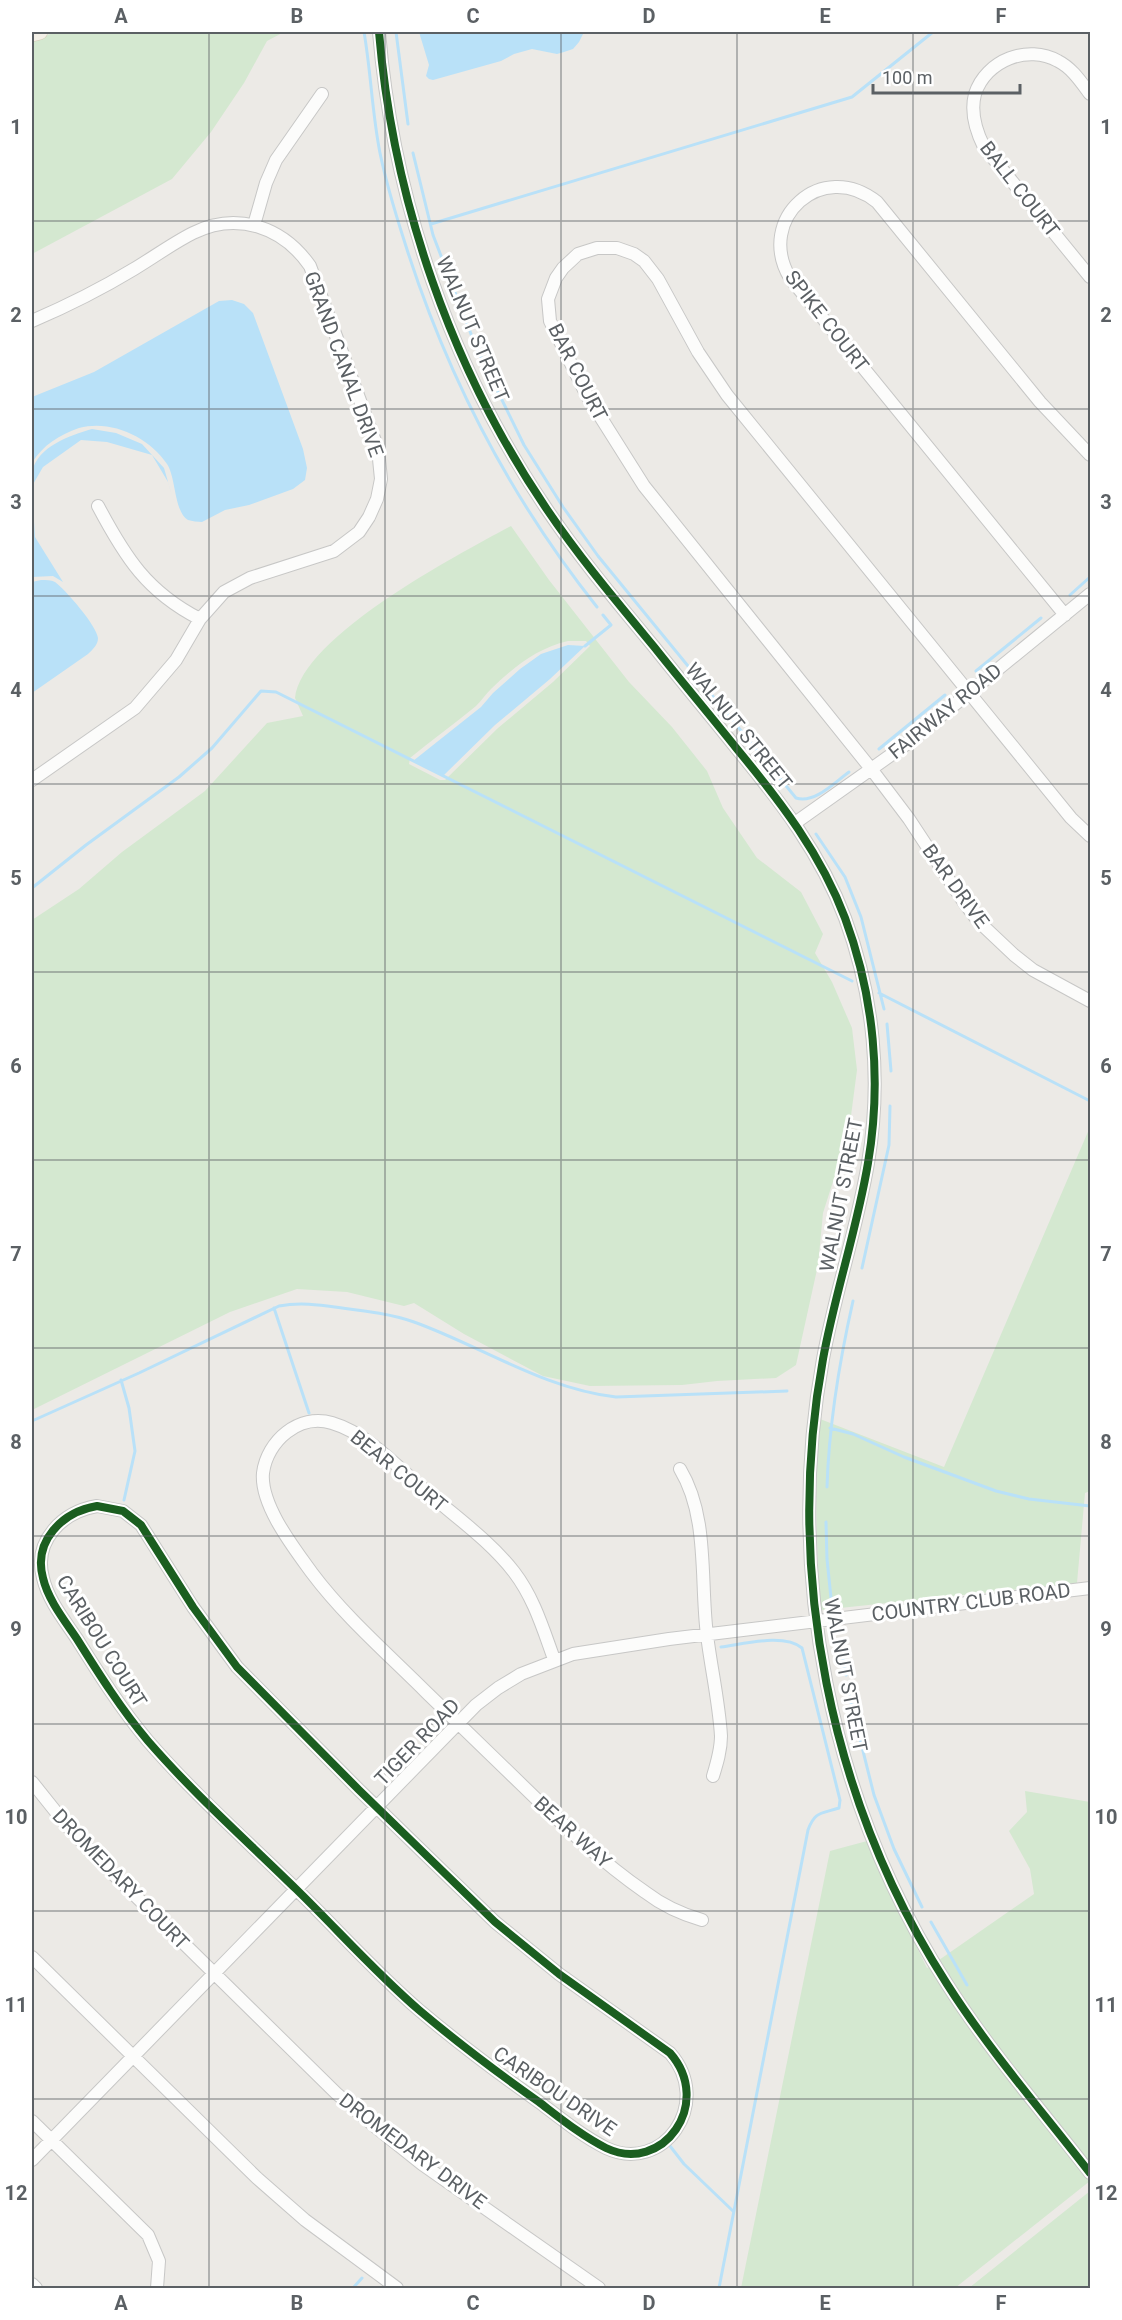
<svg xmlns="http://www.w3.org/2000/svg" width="1122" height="2320" font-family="Roboto,sans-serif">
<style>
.green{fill:#d4e8d0;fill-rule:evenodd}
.water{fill:#b9e1f8}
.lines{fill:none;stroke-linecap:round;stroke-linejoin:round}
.stream{stroke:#b9e1f8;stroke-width:3}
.minor-casing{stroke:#c7c7c6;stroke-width:14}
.major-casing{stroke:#d5c9b3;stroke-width:16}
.minor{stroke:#fcfcfb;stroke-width:12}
.major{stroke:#f3f0e7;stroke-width:15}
.cycleway-casing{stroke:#fff;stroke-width:11}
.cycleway{stroke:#1b5e20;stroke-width:8}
.grid{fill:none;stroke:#5b6064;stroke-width:1.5;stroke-opacity:0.55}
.labels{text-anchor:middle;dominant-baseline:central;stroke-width:6;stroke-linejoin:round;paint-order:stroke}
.street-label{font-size:20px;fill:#5b6064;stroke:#fff}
.neatline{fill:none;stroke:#5b6064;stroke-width:2}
.grid-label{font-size:20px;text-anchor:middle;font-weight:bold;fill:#5b6064}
</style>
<rect width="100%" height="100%" fill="#eceae6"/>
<path class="green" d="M58,32H284L267,41L244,83L211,132L172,179L32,254V39Z
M511,526L549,580L629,682L672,727L707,771L723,808L757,858L801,892L823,934L815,953L832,982L852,1028L857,1070L849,1131L823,1213L818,1265L796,1365L776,1378L717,1381L682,1385L590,1386L543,1376L464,1334L414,1303L404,1306L347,1292L297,1289L230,1312L32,1410V920L79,889L122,852L205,791L267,723L303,716L295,698C302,636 459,554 511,526ZM568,641H586L590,646L553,682L498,728L445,780H440L409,764L410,758C432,740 454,724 476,706C481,701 486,694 491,689C514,667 537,648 568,641Z
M1090,1127V1491L1085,1493L1077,1583L821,1610C816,1546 814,1483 820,1419L944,1467Z
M1025,1791L1090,1802V2164L977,2019L939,1960L1034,1894L1030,1869L1009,1831L1027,1812Z
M867,1841L881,1874L927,1968L929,1967L968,2026L1090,2181L955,2288H741L830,1851Z
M1090,2191V2288H969Z"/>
<path class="water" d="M419,32H584L579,42L573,49L564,52L557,54L532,49L514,54L501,61L433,80L429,79L426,76L429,65Z
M232,300L244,304L253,313L303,449L307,468L305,480L293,489L249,505L225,510L202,522C198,522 192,521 188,520C174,512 176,477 167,464C149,437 111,419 79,428C59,435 43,445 32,463V397L94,372L219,301Z
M92,429L116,433L142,444L164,468L175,506L168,482L152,455L107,442L81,440L43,467L32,486C32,482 30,476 32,472C38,446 69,436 92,429Z
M32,491L35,537L63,582L53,576L32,577Z
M41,580C46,580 51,580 55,582C65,589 97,626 98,638C98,645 93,649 88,654L32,693V582Z
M568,645L585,646L550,679L495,725L443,776L413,761L481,707L493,693L520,669L541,654Z"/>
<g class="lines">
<path class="stream" d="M364,32C371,72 372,113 380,153C386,182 395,212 404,240C446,375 509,496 597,607
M396,32L408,124
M413,153L433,235L476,347L524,445L563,507L598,556L796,798C815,804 835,782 849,772
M431,224L852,97L933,32
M1070,595L1090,577
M585,646L611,625L603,615
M976,671L1041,618
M879,749L945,695
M816,834L845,877L861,917L884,1009
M32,888L86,845L179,777L212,748L261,691L276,692L852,981
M879,993L1090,1101
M887,1024L891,1071
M862,1268L889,1145L890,1106
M274,1308L309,1413
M121,1380L129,1408L135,1451L124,1500
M32,1421L139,1373L279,1306C301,1302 320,1305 342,1308C366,1311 391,1314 414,1322C481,1346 544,1389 616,1397L787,1391
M830,1428L853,1434L904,1457L996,1491L1029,1499L1090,1506
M827,1487C829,1423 839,1363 853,1301
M826,1522L827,1559L831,1598
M840,1642L846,1675
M848,1691L874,1795L894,1849L922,1907
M931,1922L967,1985
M670,2146L684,2164L733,2211
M353,2288L362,2278
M719,2288L808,1830C815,1811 821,1814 839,1808L840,1800L802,1648C784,1633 744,1644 721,1647"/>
<defs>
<path id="minor" d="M379,32C393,200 451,368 546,508C579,557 617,602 655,648C682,682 710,715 737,749C780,801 821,854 845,918C874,996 882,1081 868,1163C857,1229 835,1293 823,1359C784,1572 830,1802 947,1984C989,2050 1042,2111 1090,2173
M1090,94C1081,82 1072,68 1058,61C1028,44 986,60 975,94C970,113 976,131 984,147L1090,277
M254,225L266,183L276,160L322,94
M32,321C67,306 101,289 134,269C154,257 173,243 193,233C237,211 283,227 310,266L378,449L381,479L377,499L369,517L359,532L334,551L250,578L224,592L200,619L176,660L135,708L32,780
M98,506C125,557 147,592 200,619
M1065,615L790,278C755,219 822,158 877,202L1040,402L1090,455
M795,823L905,745L1090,594
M1090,836L1071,818L727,395L698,352L658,279L644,261L634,254L617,248H597L578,254L563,268L556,278L548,299L550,321L586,394L644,486L872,770L909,819L963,901L978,921L1014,955L1033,970L1090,1001
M680,1469C709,1517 700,1580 707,1635C711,1668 719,1702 721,1736C721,1750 717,1763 713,1776
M97,1506L123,1511L141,1525L193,1607L237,1667L359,1790L495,1922L559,1974L670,2053C714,2103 663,2175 606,2148C582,2136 560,2118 539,2102C498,2073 458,2043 419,2010C376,1973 337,1929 296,1889C246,1840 194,1794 148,1741C121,1709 99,1674 77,1639C65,1621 48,1600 43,1578C33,1541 62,1512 97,1506Z
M554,1659C543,1629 534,1598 514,1572C490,1541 457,1518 427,1492C399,1469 369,1434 332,1423C299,1413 267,1441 263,1473C260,1505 294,1548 312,1573C345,1617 388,1654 427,1693C459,1724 491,1755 523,1786C562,1824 600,1861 645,1892C662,1905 681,1914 702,1920
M32,1782L68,1827L101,1862L336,2093L372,2124L422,2164L599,2288
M32,1957L257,2178L305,2220L397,2288
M32,2121L148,2235L159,2261L157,2288
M32,2160L476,1705L498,1688L521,1674L573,1654L669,1639L1090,1588
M32,2284L36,2288"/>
<path id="major" d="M32,34L40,32"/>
</defs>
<use href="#minor" class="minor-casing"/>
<use href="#major" class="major-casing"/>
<use href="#minor" class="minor"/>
<use href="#major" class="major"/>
<defs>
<path id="cycleway" d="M379,32C393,200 451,368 546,508C579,557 617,602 655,648C682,682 710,715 737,749C780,801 821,854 845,918C874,996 882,1081 868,1163C857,1229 835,1293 823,1359C784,1572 830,1802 947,1984C989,2050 1042,2111 1090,2173
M97,1506L123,1511L141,1525L193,1607L237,1667L359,1790L495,1922L559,1974L670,2053C714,2103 663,2175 606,2148C582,2136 560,2118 539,2102C498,2073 458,2043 419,2010C376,1973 337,1929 296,1889C246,1840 194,1794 148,1741C121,1709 99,1674 77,1639C65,1621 48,1600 43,1578C33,1541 62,1512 97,1506Z"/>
</defs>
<use href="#cycleway" class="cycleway-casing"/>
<use href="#cycleway" class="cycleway"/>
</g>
<path class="grid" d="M209,32V2288M385,32V2288M561,32V2288M737,32V2288M913,32V2288M32,221H1090M32,409H1090M32,596H1090M32,784H1090M32,972H1090M32,1160H1090M32,1348H1090M32,1536H1090M32,1724H1090M32,1911H1090M32,2099H1090"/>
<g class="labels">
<g class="street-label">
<text transform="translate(1020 189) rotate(52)">BALL COURT</text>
<text transform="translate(827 321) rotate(52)">SPIKE COURT</text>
<text transform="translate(473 329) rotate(67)">WALNUT STREET</text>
<text transform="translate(344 364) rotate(70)">GRAND CANAL DRIVE</text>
<text transform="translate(578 372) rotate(63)">BAR COURT</text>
<text transform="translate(945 711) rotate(-39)">FAIRWAY ROAD</text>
<text transform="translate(739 726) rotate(51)">WALNUT STREET</text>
<text transform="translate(956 886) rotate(54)">BAR DRIVE</text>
<text transform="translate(841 1195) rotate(-79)">WALNUT STREET</text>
<text transform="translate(399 1471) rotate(39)">BEAR COURT</text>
<text transform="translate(971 1602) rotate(-7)">COUNTRY CLUB ROAD</text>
<text transform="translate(102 1641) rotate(58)">CARIBOU COURT</text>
<text transform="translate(846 1675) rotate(79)">WALNUT STREET</text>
<text transform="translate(417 1742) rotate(-46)">TIGER ROAD</text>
<text transform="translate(573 1832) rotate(42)">BEAR WAY</text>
<text transform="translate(121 1879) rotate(46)">DROMEDARY COURT</text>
<text transform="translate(555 2091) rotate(34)">CARIBOU DRIVE</text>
<text transform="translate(413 2151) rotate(37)">DROMEDARY DRIVE</text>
</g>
</g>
<rect width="1122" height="2320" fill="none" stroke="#ffffff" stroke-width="66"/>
<path d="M873 84v9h147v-9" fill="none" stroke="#5b6064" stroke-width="3"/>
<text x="882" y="84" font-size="18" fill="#5b6064" stroke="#ffffff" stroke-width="4.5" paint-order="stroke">100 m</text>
<rect x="33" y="33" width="1056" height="2254" class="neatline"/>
<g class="grid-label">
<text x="121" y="23">A</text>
<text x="297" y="23">B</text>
<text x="473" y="23">C</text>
<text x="649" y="23">D</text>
<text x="825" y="23">E</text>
<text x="1001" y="23">F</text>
<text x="16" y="134">1</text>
<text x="1106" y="134">1</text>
<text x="16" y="322">2</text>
<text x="1106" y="322">2</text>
<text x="16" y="509">3</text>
<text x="1106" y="509">3</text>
<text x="16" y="697">4</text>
<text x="1106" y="697">4</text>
<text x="16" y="885">5</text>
<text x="1106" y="885">5</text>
<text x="16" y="1073">6</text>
<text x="1106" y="1073">6</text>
<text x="16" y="1261">7</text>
<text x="1106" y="1261">7</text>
<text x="16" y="1449">8</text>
<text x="1106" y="1449">8</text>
<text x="16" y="1636">9</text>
<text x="1106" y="1636">9</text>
<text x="16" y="1824">10</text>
<text x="1106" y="1824">10</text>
<text x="16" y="2012">11</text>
<text x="1106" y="2012">11</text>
<text x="16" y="2200">12</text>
<text x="1106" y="2200">12</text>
<text x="121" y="2310">A</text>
<text x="297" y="2310">B</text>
<text x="473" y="2310">C</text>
<text x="649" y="2310">D</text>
<text x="825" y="2310">E</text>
<text x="1001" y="2310">F</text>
</g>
</svg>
